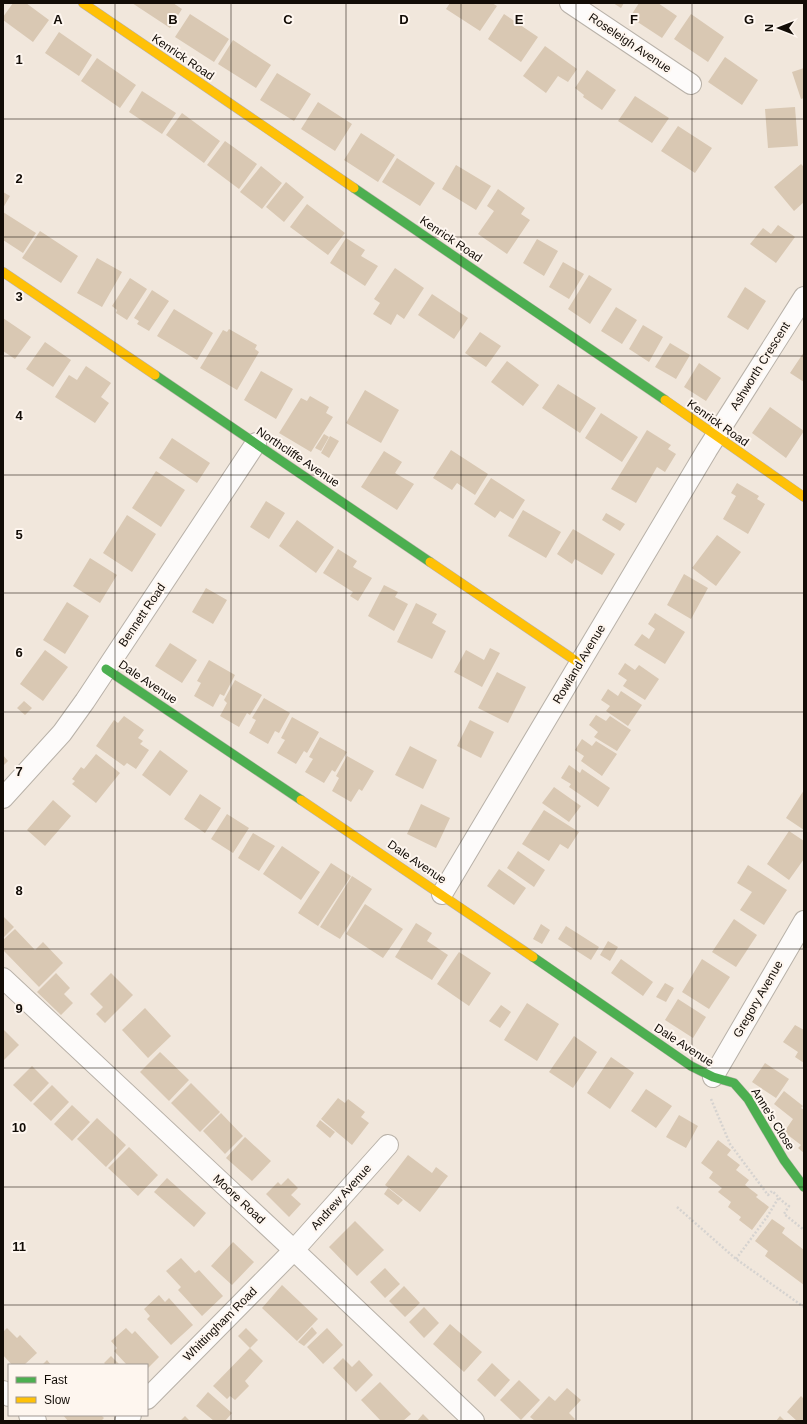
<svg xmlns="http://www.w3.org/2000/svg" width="807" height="1424" font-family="Helvetica,sans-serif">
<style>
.building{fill:#d9c8b3}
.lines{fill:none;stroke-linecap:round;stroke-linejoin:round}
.street-casing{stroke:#b8b1a8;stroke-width:22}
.fast-casing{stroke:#b8b1a8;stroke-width:10}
.slow-casing{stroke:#b8b1a8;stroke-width:10}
.path{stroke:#d6d3d0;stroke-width:2.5;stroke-dasharray:2 2;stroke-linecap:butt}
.street{stroke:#fdfbfa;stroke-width:20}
.fast{stroke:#4caf50;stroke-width:9}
.slow{stroke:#ffc107;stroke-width:9}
.grid{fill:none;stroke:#120c06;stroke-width:1;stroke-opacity:0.55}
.labels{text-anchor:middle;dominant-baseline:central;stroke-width:4;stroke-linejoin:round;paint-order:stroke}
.street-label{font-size:12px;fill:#120c06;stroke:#fef6ef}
.grid-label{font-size:13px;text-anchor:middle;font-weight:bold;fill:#120c06;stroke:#fef6ef;stroke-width:4;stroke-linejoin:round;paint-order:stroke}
</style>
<rect width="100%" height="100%" fill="#f1e7dc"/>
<path class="building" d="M13,3H26L49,20L33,42L3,20V17Z
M132,3H173L182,9L170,28Z
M450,3H492L497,6L480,31L446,9Z
M613,3H624L621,8Z
M639,3H658L677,16L662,38L630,17Z
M190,14L229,39L214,62L175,37Z
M504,14L538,37L521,62L488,39Z
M691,14L724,37L708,62L674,39Z
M59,32L92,55L79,76L45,53Z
M233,40L271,65L256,88L218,64Z
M545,46L577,69L568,82L558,76L546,93L523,76Z
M725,57L758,80L742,105L708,82Z
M97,58L136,85L120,108L81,81Z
M804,68V98L801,99L792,72Z
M587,70L616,90L602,110L583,97L584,95L575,88Z
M277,73L311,94L294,121L260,100Z
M142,91L176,113L162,134L129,112Z
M635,96L669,118L652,143L618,121Z
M318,102L352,124L335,151L301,129Z
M795,107L798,146L768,148L765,109Z
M182,113L220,141L204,163L166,135Z
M678,126L712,148L695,173L661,151Z
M361,133L395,155L378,182L344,160Z
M225,141L257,164L239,189L207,165Z
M397,158L435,183L420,206L382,182Z
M801,164L804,167V202L794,211L774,187Z
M456,165L491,186L476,210L442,189Z
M261,166L282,183L262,209L240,192Z
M286,182L304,197L284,222L266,207Z
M498,189L525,208L521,214L530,220L507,254L478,234L494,211L487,206Z
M3,192L10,196L3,208Z
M307,204L345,233L328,255L290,227Z
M3,212L36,233L23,253L3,240Z
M778,225L795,237L776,263L750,244L763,228L771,234Z
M40,231L78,256L61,283L22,258Z
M346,238L365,250L361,256L378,266L365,286L330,263Z
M537,239L558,251L544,276L523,263Z
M97,258L122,272L102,307L77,293Z
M563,262L584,274L569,299L549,287Z
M395,268L424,288L404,319L397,314L391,325L373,314L380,303L374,299Z
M589,275L612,289L590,324L568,309Z
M130,278L147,289L127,320L116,313L117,310L112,306Z
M745,287L766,301L748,330L727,317Z
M152,290L169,301L149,331L137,324L139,321L134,318Z
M432,294L468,318L454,339L418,315Z
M616,307L637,320L622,344L601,331Z
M174,309L213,333L197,360L157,336Z
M3,318L31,337L15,359L3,351Z
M643,325L663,337L649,362L629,349Z
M229,329L257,345L255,349L259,352L237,390L200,368L223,330L227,332Z
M480,332L501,346L486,367L465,353Z
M45,342L71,360L53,387L26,369Z
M670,343L690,355L676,379L655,367Z
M804,352V382L790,373Z
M507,361L539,385L523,406L491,382Z
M699,363L721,378L706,401L684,387Z
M86,366L111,383L101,397L109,403L95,423L55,397L69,375L77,380Z
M261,371L293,389L276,419L244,400Z
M558,384L596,408L580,433L542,408Z
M365,390L399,410L381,443L346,423Z
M310,396L329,407L326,413L333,417L311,452L279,433L301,398L307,401Z
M770,407L804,431L786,458L752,433Z
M601,413L638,437L622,462L585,438Z
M647,430L671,445L668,449L676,454L665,472L657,467L636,503L611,489Z
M324,434L329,437L321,451L315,448Z
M330,436L339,441L329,458L321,453Z
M172,438L210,463L197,483L159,458Z
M451,450L488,474L475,495L457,483L452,490L433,478Z
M384,451L402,462L395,473L414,484L397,510L361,487Z
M156,471L185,490L161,527L132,508Z
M491,478L525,500L513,519L500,511L495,518L474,504Z
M737,483L759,496L757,499L765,504L748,534L723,519L736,496L731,493Z
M266,501L285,513L269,539L250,527Z
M523,510L561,532L546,558L508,536Z
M606,513L625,524L620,531L602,520Z
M127,515L156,534L132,572L103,553Z
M297,520L334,547L316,573L279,546Z
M573,529L615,554L602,575L575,559L572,564L557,554Z
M717,535L741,552L716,586L692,568Z
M338,549L357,561L353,567L372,578L358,601L350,596L353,592L323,573Z
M90,558L117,575L100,603L73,586Z
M684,574L708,588L691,619L667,605Z
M384,585L398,592L395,597L408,604L394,631L368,616Z
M206,588L227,600L213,624L192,612Z
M67,602L89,616L65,654L43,640Z
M416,603L437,614L432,623L446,631L432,659L397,642Z
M655,613L685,632L665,664L634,645L642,634L649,639L655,629L648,624Z
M170,643L197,660L182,683L155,666Z
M490,648L500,653L482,687L454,672L466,650L484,660Z
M45,650L68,667L43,701L20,684Z
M209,660L235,675L224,696L220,694L213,707L194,696L201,683L197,681Z
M625,663L635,670L639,665L659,679L645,700L623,686L627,680L618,674Z
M497,672L526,687L508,723L478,708Z
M235,680L262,695L250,715L247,713L239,727L220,716L227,703L224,700Z
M608,689L618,696L621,691L642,705L628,726L606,711L610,706L601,700Z
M264,698L290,713L279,733L275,731L268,744L249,733L256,720L252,718Z
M24,701L32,708L25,715L17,708Z
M596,715L606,721L610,716L631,730L617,751L594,737L598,732L589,725Z
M124,716L144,730L138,738L143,741L140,744L149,750L136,769L127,763L124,766L96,746L114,720L118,723Z
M292,717L319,732L307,753L304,751L296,764L277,753L285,740L281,738Z
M470,720L494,732L481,758L457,746Z
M320,737L347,752L335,772L332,770L324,783L305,772L313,759L309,757Z
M582,739L592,746L596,741L617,754L602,776L581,761L584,756L575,750Z
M410,746L437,760L423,789L395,775Z
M160,750L188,771L170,796L142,775Z
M96,754L120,773L96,803L72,784L75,781L72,779L81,767L84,769Z
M3,755L8,761L3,766Z
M347,756L374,771L362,791L359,789L351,802L332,791L339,778L336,776Z
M569,765L580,773L582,769L610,788L598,807L569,787L571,784L561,778Z
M554,787L581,806L569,822L542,803Z
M804,790V830L786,818Z
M200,794L221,808L205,833L184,819Z
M53,800L71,816L45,846L27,830Z
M421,804L450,818L436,848L407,834Z
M544,810L579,832L568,849L560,844L549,861L522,844Z
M227,814L249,828L233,853L211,839Z
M789,831L804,841V859L789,880L767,864Z
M253,833L275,846L259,871L238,858Z
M282,846L320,872L301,900L263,874Z
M518,851L545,870L534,887L507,868Z
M331,863L351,876L318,926L298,913Z
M748,865L787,890L764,925L740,910L752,892L737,883Z
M499,869L526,888L514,905L487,886Z
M352,876L372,889L340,939L320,927Z
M365,904L403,929L383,958L346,934Z
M3,916L14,927L3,938Z
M734,919L757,935L736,967L712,952Z
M416,923L432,933L427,941L448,955L432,980L395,957Z
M541,924L550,930L542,944L533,939Z
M566,926L599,947L591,960L558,939Z
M15,929L35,950L43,942L63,963L39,987L3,950V940Z
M608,941L618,947L610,961L600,955Z
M459,952L491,973L469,1006L437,984Z
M621,959L653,982L643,996L611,973Z
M702,959L730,977L709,1009L682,992Z
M56,973L70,988L64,994L73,1003L61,1015L37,992Z
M111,973L133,995L105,1023L96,1014L103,1007L90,994Z
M665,983L674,988L666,1002L656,997Z
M678,999L706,1017L693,1038L665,1020Z
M527,1003L559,1024L537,1061L504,1040Z
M501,1005L511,1012L500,1028L489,1021Z
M145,1008L171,1036L148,1058L122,1030Z
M795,1025L804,1030V1063L795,1057L798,1052L783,1042Z
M3,1029L19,1045L3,1061Z
M574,1036L597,1052L573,1088L549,1072Z
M160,1052L189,1080L169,1101L140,1072Z
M611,1057L634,1073L610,1109L587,1093Z
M765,1063L789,1079L776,1098L752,1082Z
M32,1066L49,1083L31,1102L13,1085Z
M191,1083L220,1112L200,1132L171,1103Z
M52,1085L69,1102L51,1121L33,1104Z
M646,1089L672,1106L656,1128L631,1111Z
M784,1091L803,1106L801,1108L804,1110V1153L798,1148L801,1145L784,1132L793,1119L774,1104Z
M338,1098L345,1103L348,1099L365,1112L361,1117L369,1123L352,1145L321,1119Z
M72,1105L90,1122L72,1141L54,1124Z
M221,1113L243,1136L225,1154L203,1131Z
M679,1115L698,1126L686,1148L666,1137Z
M97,1118L126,1145L106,1167L77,1139Z
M320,1120L335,1132L330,1138L316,1126Z
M245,1137L271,1161L252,1181L226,1158Z
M718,1140L731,1150L727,1155L740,1165L736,1170L749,1180L745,1185L758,1195L756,1197L769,1207L752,1230L739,1220L741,1217L728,1207L731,1202L718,1192L722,1188L709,1178L713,1172L701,1163Z
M129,1147L158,1175L138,1196L108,1168Z
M408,1155L432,1173L436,1167L448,1176L420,1212L385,1185Z
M167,1178L206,1213L194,1227L154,1192Z
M288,1178L298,1188L291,1195L301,1204L289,1217L266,1194L278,1182L281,1185Z
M388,1188L403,1200L398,1205L384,1194Z
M772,1219L785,1228L782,1233L804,1250V1285L765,1256L768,1251L755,1241Z
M355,1221L384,1250L357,1276L329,1247Z
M233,1242L254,1262L232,1285L211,1266Z
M181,1258L195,1273L199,1270L223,1296L202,1316L178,1290L181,1287L166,1271Z
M385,1268L400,1284L385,1298L370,1282Z
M282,1285L318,1319L297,1341L262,1308Z
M404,1286L420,1303L405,1317L389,1301Z
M159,1295L165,1302L169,1298L193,1325L171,1345L147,1319L150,1316L144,1309Z
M424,1307L439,1323L424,1338L409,1322Z
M450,1324L482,1352L464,1372L433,1344Z
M312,1327L317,1333L304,1346L298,1342Z
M7,1328L17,1338L20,1335L37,1353L24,1365H12L3,1355V1332Z
M126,1328L132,1334L135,1331L159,1357L147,1369V1365H127L114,1351L117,1348L111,1341Z
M246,1328L258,1340L250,1348L238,1336Z
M327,1328L343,1345L323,1364L307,1347Z
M250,1348L263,1361L245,1381L249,1386L235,1400L230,1396L227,1399L213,1386Z
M111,1356L120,1365H106L104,1363Z
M343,1358L352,1367L359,1360L373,1375L356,1392L333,1368Z
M47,1360L51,1365H42Z
M492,1363L510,1380L495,1397L477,1380Z
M519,1380L540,1400L521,1420L500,1400Z
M380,1382L411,1414L403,1421H381L361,1400Z
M567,1388L581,1400L569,1413L575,1419L573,1421H535L530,1417L549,1396L555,1401Z
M208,1392L232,1413L225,1421H214L196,1406Z
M801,1396L804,1399V1421H797L787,1412Z
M423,1414L430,1421H417Z
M63,1415H101L104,1418L101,1421H68Z
M185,1416L190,1421H180Z
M780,1416L785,1421H776Z"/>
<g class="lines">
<defs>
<path id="street" d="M570,3L691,84
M3,798L62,733L85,701L256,443
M442,894L707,450L804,297
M3,978L298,1254L474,1421
M713,1077L804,921
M3,1391L9,1396
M147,1399L294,1250L388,1145
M29,1415L36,1421
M125,1421L131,1415"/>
<path id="fast" d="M354,188L665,400
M155,375L430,562
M106,669L301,800
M533,957L691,1066L713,1077L734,1083L748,1099L784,1160L804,1187"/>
<path id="slow" d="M83,3L354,188
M3,272L155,375
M665,400L804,497
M430,562L579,663
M301,800L533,957"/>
</defs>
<use href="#street" class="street-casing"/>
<use href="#fast" class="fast-casing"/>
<use href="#slow" class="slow-casing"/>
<path class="path" d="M711,1099L730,1144L768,1195L772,1191C778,1196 782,1202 789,1206L784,1214L804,1230
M677,1207L736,1259L804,1307
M736,1259L767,1217L779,1197"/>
<use href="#street" class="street"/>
<use href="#fast" class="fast"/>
<use href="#slow" class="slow"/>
</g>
<path class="grid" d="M115,3V1365M231,3V1421M346,3V1421M461,3V1421M576,3V1421M692,3V1421M3,119H804M3,237H804M3,356H804M3,475H804M3,593H804M3,712H804M3,831H804M3,949H804M3,1068H804M3,1187H804M3,1305H804M115,1415V1421"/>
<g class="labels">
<g class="street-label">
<text transform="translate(630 43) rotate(34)">Roseleigh Avenue</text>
<text transform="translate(183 57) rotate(34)">Kenrick Road</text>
<text transform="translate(451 239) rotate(34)">Kenrick Road</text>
<text transform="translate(760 366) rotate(-58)">Ashworth Crescent</text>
<text transform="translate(718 423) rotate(35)">Kenrick Road</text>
<text transform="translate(298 457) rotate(34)">Northcliffe Avenue</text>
<text transform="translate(142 615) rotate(-56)">Bennett Road</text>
<text transform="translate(579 664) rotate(-59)">Rowland Avenue</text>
<text transform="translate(148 682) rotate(34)">Dale Avenue</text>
<text transform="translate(417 862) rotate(34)">Dale Avenue</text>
<text transform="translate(758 999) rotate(-60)">Gregory Avenue</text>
<text transform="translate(684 1045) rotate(33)">Dale Avenue</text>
<text transform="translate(773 1119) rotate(58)">Anne's Close</text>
<text transform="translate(341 1197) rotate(-48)">Andrew Avenue</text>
<text transform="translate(239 1199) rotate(43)">Moore Road</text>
<text transform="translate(220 1324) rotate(-45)">Whittingham Road</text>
</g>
</g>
<g class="grid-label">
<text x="58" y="24">A</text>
<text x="173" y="24">B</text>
<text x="288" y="24">C</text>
<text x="404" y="24">D</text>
<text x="519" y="24">E</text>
<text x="634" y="24">F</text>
<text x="749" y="24">G</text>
<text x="19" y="64">1</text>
<text x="19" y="183">2</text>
<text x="19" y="301">3</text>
<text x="19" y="420">4</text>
<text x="19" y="539">5</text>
<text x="19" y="657">6</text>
<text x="19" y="776">7</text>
<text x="19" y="895">8</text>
<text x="19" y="1013">9</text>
<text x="19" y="1132">10</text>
<text x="19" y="1251">11</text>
</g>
<rect width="807" height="1424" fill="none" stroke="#120c06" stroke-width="8"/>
<rect x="8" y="1364" width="140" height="52" fill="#fef6ef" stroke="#a09892"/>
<rect x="16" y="1377" width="20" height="6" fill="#4caf50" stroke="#a09892"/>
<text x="44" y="1384" font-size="12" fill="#120c06">Fast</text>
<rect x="16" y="1397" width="20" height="6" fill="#ffc107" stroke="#a09892"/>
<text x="44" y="1404" font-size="12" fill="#120c06">Slow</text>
<g transform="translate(779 28) rotate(270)" stroke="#fef6ef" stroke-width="3" paint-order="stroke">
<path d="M0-3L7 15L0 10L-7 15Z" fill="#120c06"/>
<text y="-6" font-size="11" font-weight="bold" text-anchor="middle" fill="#120c06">N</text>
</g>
</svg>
